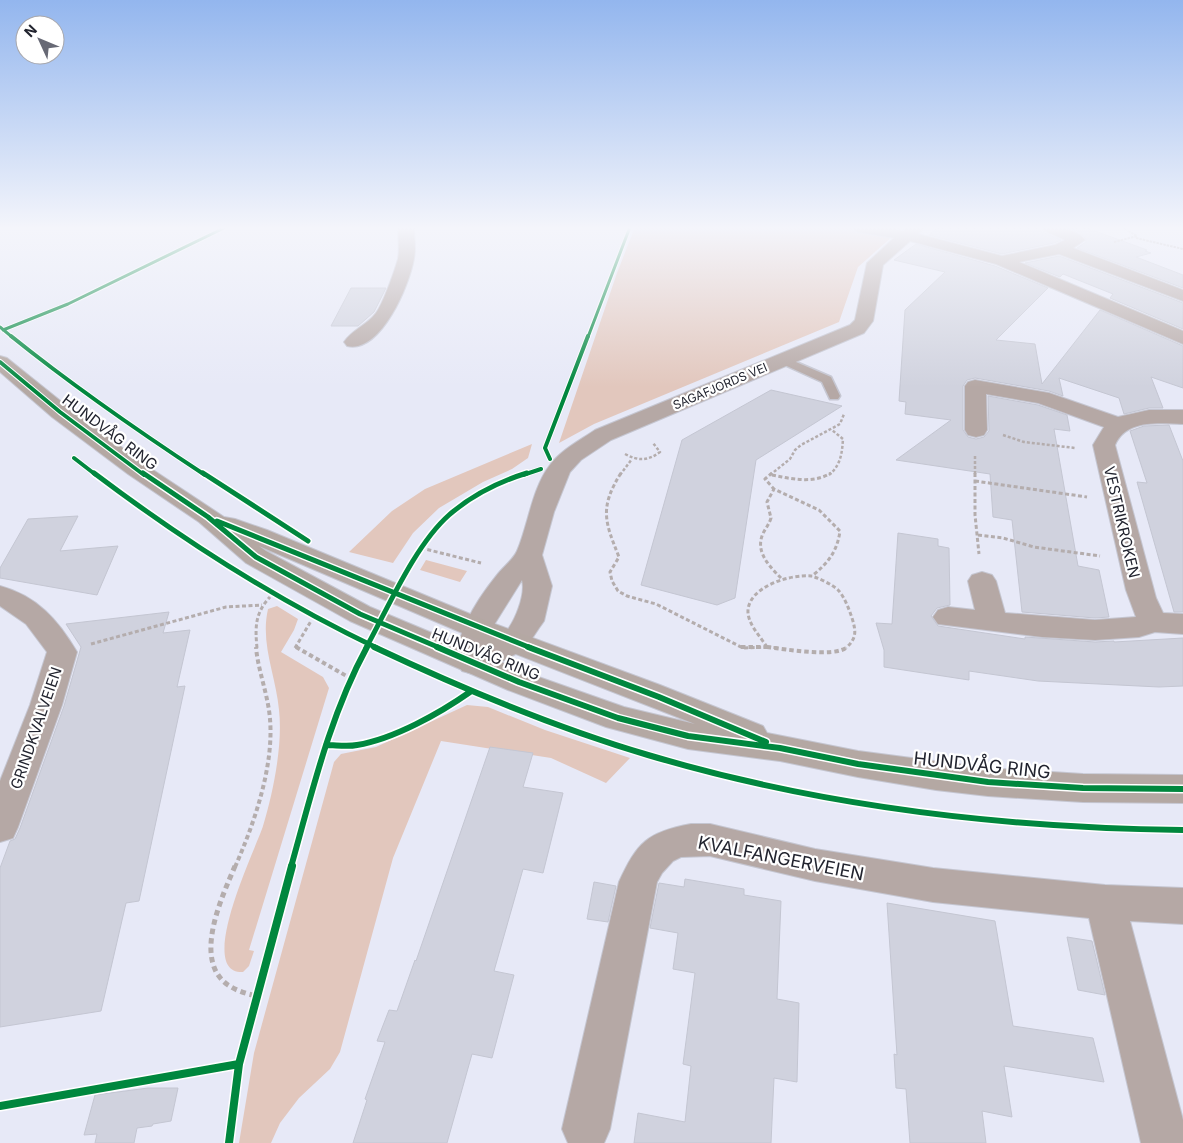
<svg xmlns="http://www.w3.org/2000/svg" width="1183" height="1143" font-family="Inter,sans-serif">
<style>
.green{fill:#e2c7bd}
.building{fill:#d0d2de;stroke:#c4c6d2}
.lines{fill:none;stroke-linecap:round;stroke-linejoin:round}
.lane-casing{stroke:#c5c6d1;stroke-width:3}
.street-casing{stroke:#c5c6d1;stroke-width:2}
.secondary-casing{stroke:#c5c6d1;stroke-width:2}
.path-far4{stroke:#b4adad;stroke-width:2;stroke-dasharray:2.5 1;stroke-linecap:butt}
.path-far3{stroke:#b4adad;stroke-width:2.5;stroke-dasharray:3 2;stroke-linecap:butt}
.path-far2{stroke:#b4adad;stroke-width:3;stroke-dasharray:4 2.5;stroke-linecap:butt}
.path-far1{stroke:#b4adad;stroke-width:4;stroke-dasharray:4.5 3;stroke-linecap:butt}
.path{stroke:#b4adad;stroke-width:5;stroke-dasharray:5.5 4;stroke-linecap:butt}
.lane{fill:#b5a8a5;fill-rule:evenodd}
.street{fill:#b5a8a5;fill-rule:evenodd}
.secondary{fill:#b4a8a3;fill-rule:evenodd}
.cycleway-far4-casing{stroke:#fff;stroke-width:5}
.cycleway-far3-casing{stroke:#fff;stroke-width:6}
.cycleway-far2-casing{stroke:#fff;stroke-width:8}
.cycleway-far1-casing{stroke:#fff;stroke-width:9}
.cycleway-casing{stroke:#fff;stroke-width:11}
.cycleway-far4{stroke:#00873e;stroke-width:3}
.cycleway-far3{stroke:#00873e;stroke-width:4}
.cycleway-far2{stroke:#00873e;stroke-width:5}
.cycleway-far1{stroke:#00873e;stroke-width:6}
.cycleway{stroke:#00873e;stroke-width:8}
.labels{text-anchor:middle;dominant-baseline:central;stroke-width:4.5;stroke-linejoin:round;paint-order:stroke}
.far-street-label{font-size:12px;fill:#22242f;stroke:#fff}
.street-label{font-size:15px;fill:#22242f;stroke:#fff}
.near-street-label{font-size:18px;fill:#22242f;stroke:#fff}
</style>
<rect width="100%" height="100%" fill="#e7e9f7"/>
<path class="green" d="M635,227H903L858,267L839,322L594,424L559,443L617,273Z
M532,444L528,458L512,469L483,482L439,508L413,533L393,563L349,552L392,511L425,489Z
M426,560L467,571L460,582L420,570Z
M277,606L298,619L294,630L281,652L323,677L329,688L249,950L254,951L249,966L243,972C194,974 257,846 263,826C273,793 283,745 279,710C276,676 260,644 268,609Z
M467,705L488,707L545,730L630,758L606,783L551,758L441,741L393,858L340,1052L330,1069L299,1098L280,1123L271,1143H239L254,1053L334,762L341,754L376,747Z"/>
<path class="building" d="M943,227H1039L1042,232L1061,240L1054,243L1002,254L929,235L936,229Z
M1067,227H1084L1147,250L1145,251L1151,253L1136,257L1183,275V288L1077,248L1086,242V239L1077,231Z
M916,244L995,266L1048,288L996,340L1035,344L1042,384L1100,310L1183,346V388L1151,377L1163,408H1149L1124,414L1119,398L1059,378L1063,396L1049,391L975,378L967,380L963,386V430L968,437L976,439L984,437L989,431L988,396L1038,405L1067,415L1070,431L1054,429L1078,566L1099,570L1109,617L1095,618L1022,612L1012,520L993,517L990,474L896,460L951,420L905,414L906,402L899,401L905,310L945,272L894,260Z
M1059,256L1183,303V329L1110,298L1113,294L1063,274L1060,277L1025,263Z
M351,288H386L374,312L358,326H331Z
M771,390L842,406L756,460L735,598L717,605L641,585L682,440Z
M1169,425L1183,461V612H1174L1137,482L1147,483L1130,431L1144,426Z
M78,516L60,551L118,546L97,595L0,578V568L28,519Z
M898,533L938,539V546L949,548L950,605L937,608L931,616L938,626L1025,639V637L1095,642L1114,641V642L1183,638V686L1159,687L1038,681L969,671V680L884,667V650L876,623L892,624Z
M169,612L163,633L190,630L177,687L185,686L139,901L126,903L101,1011L0,1027V868L10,841L15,839L20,828L64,706L81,647L66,624Z
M490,747L533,753L523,787L563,793L543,873L523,869L494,971L514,975L492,1058L472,1054L447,1143H353L367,1100L365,1099L385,1042L377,1041L389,1010L397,1011L415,960L416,961Z
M685,879L744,889V895L781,901L777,999L799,1003L797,1082L774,1078L771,1143H634L638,1113L685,1122L691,1066L683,1064L695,973L673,969L678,933L650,928L659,883L684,887Z
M594,882L616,886L608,922L587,919Z
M887,903L995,921L1013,1026L1093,1038L1104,1082L1004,1066L1012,1117L982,1111L986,1143H910L906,1089L896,1088L894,1054L897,1055Z
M1067,937L1092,941L1105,995L1078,990Z
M148,1088H178L171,1121L153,1124L152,1126L137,1128L134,1143H95L97,1134L84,1135L95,1095Z"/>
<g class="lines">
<defs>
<path id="lane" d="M782,356L831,377L840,396L838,399H830L822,382L778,362L776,360Z"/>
<path id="street" d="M398,227H414C414,237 416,249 414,258C410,284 381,354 347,346L344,342C352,330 367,325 376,313C383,304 395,270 398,259C400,249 398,237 398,227Z
M850,227H885L903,231L907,227H924L918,234L1002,256L1055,245L1065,240L1043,230L1041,227C1055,227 1075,227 1085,240L1073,248L1183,290V301L1059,254L1019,262L1183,331V344L996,264L910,241L883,265L873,321L864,333L611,440L581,460L570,472L554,512L542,555L552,586L544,621L539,628L525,649L484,671L473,674L462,671C446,644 480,596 497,575C503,567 513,560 517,551C528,526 532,488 550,465C561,450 579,441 595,430L850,325L855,320L867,263L894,238L857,232ZM522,580C526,594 515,622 505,633C501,637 495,639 490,641L492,628Z
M975,380L1049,393L1118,417L1149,410H1183V424C1159,423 1126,419 1115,445L1156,598L1163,613L1183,614V634L1155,632L1139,637L1095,640L1042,637L938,624L933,617L938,610L948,607L975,610L968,581L972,575L982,572L992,575L996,581L1005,613L1095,620L1136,617L1126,590L1093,445L1104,427L1038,403L986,394L987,430L984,435L976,437L968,435L965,430V386L968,382Z
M0,586C37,596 58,620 77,652L62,705L18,827L13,838L0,842V781L30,705L47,652L26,624L0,606Z
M691,824H710L815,849L933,868L1105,885L1183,888V924L1130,921L1183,1120V1143H1141L1089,918L933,902L815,881L710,856L681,857L673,861L662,873L657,882L610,1129L604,1143H568L562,1129L619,882C637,843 647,832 691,824Z"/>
<path id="secondary" d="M0,356L7,358L68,407L144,464L224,517L235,519L267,530L487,621L660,685L763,726L767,733L858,751L988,768L1083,774L1183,775V803L1083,802L988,796L936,790L858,777L780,761L688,749L606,727L508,690L350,621L246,563L199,522L128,474L52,417L0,372ZM259,546L467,635L695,724L624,707L530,674L370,607L266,551Z"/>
</defs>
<use href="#lane" class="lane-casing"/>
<use href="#street" class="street-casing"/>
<use href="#secondary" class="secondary-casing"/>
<path class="path-far4" d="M1136,238L1183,249
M1114,242L1137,236L1121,227"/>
<path class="path-far3" d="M1003,435L1024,442L1075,448
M625,454C638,461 648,461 660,452L653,443
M975,456V475
M620,475L632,459
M770,475L790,459L795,450L801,445L840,424L844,414
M829,475C841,465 842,453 843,439L832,430"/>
<path class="path-far2" d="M621,473C599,508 605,522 619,557L610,572L612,581L618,591L627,596L656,604L743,648L767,647
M772,473L765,479L774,489
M975,473V515L979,554
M772,475C792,479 813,484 831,473
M975,481L1087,497
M978,535L1003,538L1034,547L1100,556
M421,548L481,563
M781,578C770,567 756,553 762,536C764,530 769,525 771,518L767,502L774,489L819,510L840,531C837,552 828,563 812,576
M91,644L226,607L262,605
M767,647L779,648
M767,647C760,636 747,623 748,610C750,586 791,574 811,576C817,577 833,585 838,590C844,596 849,609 852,618C856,631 857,638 846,648
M257,648C255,627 255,613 270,597
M295,648L311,621"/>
<path class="path-far1" d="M296,647L350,678
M741,647H767
M767,647C785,649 835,658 847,647
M235,867C254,824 274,767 270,719C268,694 258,671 256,647"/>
<path class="path" d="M235,866C222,897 192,960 228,985C237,991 247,994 257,996"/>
<use href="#lane" class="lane"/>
<use href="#street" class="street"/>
<use href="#secondary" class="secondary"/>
<defs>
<path id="cycleway-far4" d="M0,327L12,337
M3,330L68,304L226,227
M588,337L630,227"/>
<path id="cycleway-far3" d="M11,336C73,386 138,431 205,475
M0,362L60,412L144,475
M74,458L96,475
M550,459L545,448L588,336
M523,475L541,469"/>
<path id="cycleway-far2" d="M94,473C184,541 276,600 377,648
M143,473L208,517L256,557L360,614L440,648
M203,473L308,541
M217,521L531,648
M366,648C388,608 415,545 449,515C472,495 498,482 527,473"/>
<path id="cycleway-far1" d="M374,647C463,689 553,727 648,755C819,806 1005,828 1183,830
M437,647L519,682L618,718L688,736L780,748L858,764L988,782L1083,788L1183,789
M528,647L659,697L766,742
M326,745C336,745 347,747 357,745C394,739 440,713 470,692
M291,867C312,792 330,715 367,647"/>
<path id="cycleway" d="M0,1106L239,1064
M229,1143L239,1064L292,866"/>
</defs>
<use href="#cycleway-far4" class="cycleway-far4-casing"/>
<use href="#cycleway-far3" class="cycleway-far3-casing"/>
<use href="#cycleway-far2" class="cycleway-far2-casing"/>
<use href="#cycleway-far1" class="cycleway-far1-casing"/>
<use href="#cycleway" class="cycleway-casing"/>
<use href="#cycleway-far4" class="cycleway-far4"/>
<use href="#cycleway-far3" class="cycleway-far3"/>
<use href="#cycleway-far2" class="cycleway-far2"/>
<use href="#cycleway-far1" class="cycleway-far1"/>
<use href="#cycleway" class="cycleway"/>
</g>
<linearGradient id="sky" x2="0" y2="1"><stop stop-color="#93b6ee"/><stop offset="0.59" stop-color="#f4f5fb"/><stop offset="1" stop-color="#f4f5fb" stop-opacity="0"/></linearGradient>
<rect width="1183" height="387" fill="url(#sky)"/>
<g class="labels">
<g class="far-street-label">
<text transform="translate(720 386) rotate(-23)">SAGAFJORDS VEI</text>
</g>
<g class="street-label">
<text transform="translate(110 432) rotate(37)">HUNDVÅG RING</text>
<text transform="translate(1122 522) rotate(77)">VESTRIKROKEN</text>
<text transform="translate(486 654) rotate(22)">HUNDVÅG RING</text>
<text transform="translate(36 728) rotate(-71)">GRINDKVALVEIEN</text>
</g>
<g class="near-street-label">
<text transform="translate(982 765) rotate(6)">HUNDVÅG RING</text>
<text transform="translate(781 858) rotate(11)">KVALFANGERVEIEN</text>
</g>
</g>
<g transform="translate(40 40) rotate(314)"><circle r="24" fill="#ffffff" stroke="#a7a7ac"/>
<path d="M0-4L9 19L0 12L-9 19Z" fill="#676975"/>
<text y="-8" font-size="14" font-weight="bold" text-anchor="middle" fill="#22242f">N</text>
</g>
</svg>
